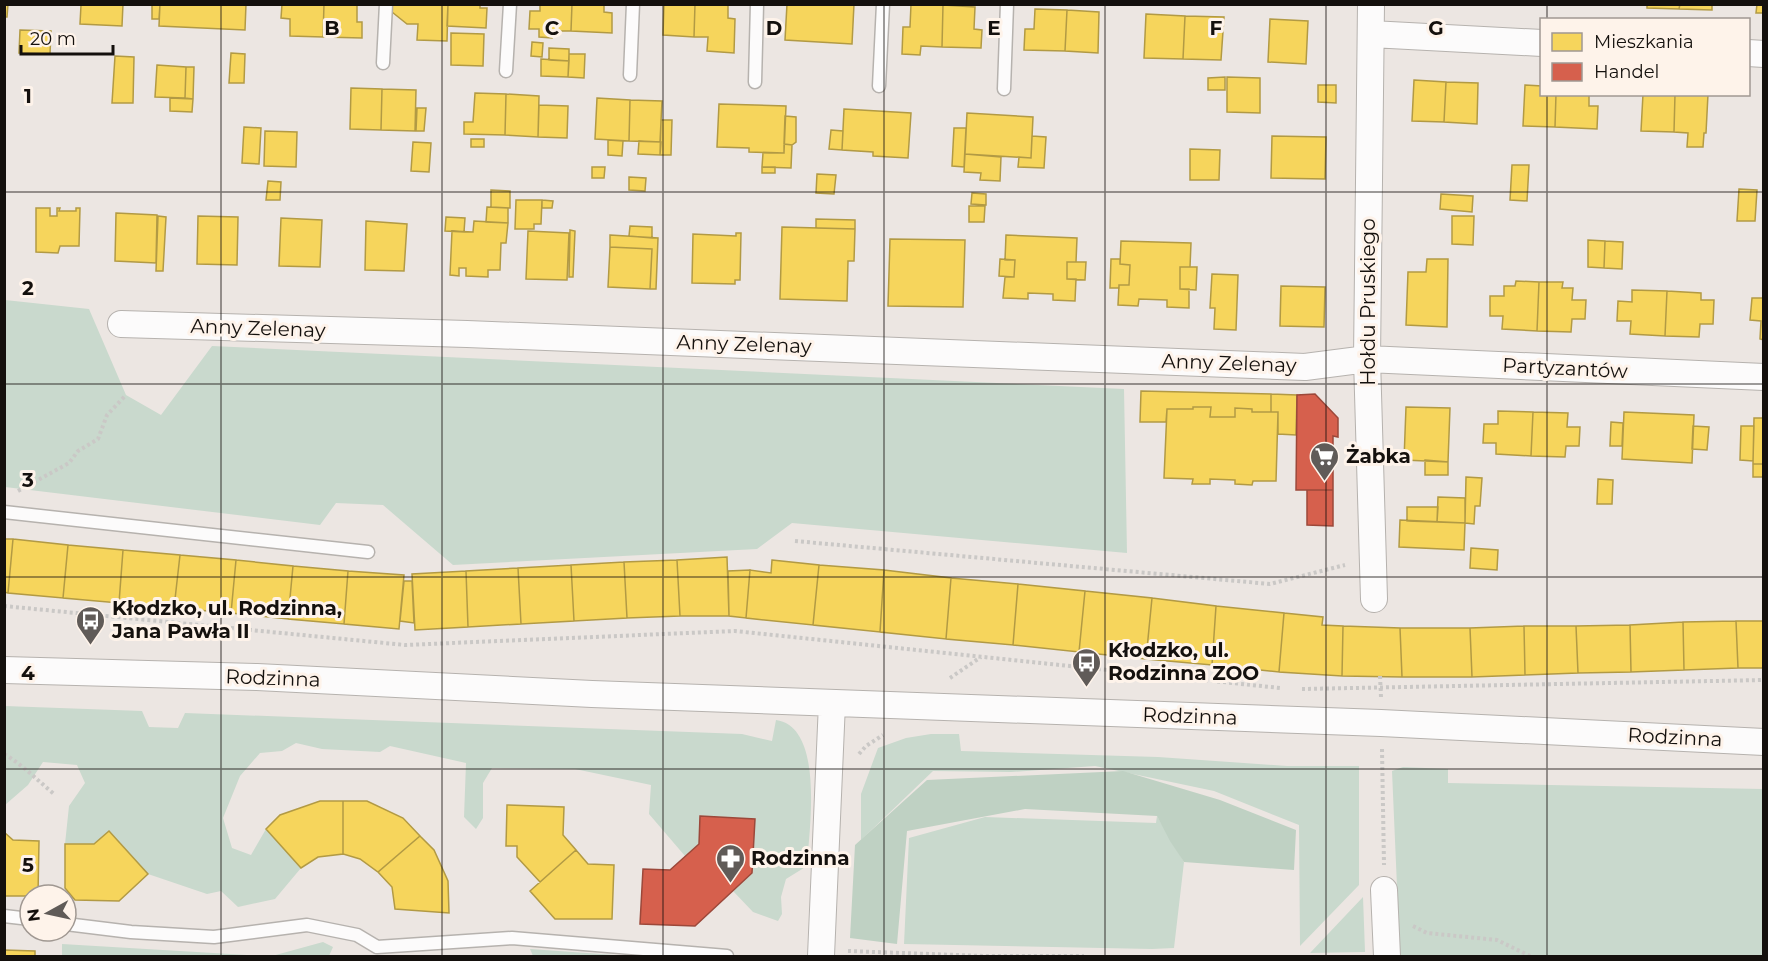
<svg xmlns="http://www.w3.org/2000/svg" width="1768" height="961" font-family="Montserrat,sans-serif">
<style>
.green{fill:#c9d9cd}
.forest{fill:#bfd1c3}
.homes{fill:#f6d55c;stroke:#b29a44;stroke-width:1.5}
.shops{fill:#d6604d;stroke:#9c483a;stroke-width:1.5}
.lines{fill:none;stroke-linecap:round;stroke-linejoin:round}
.lane-casing{stroke:#b6b2ae;stroke-width:15}
.street-casing{stroke:#b6b2ae;stroke-width:28}
.path{stroke:#cac8c6;stroke-width:4;stroke-dasharray:3 3;stroke-linecap:butt}
.lane{stroke:#fcfbfb;stroke-width:12}
.street{stroke:#fcfbfb;stroke-width:26}
.grid{fill:none;stroke:#14100d;stroke-width:1.5;stroke-opacity:0.55}
.labels{text-anchor:middle;dominant-baseline:central;stroke-width:6;stroke-linejoin:round;paint-order:stroke}
.street-label{font-size:20px;fill:#14100d;stroke:#fef3ea}
.poi-label{font-size:20px;font-weight:bold;fill:#14100d;stroke:#fef3ea;text-anchor:start}
.grid-label{font-size:20px;text-anchor:middle;font-weight:bold;fill:#14100d;stroke:#fef3ea;stroke-width:6;stroke-linejoin:round;paint-order:stroke}
</style>
<rect width="100%" height="100%" fill="#ece6e2"/>
<path class="green" d="M5,300L89,309L126,395L161,415L212,346L1124,389L1127,553L792,523L757,549L453,565L383,505L336,503L320,525L5,487Z
M5,706L142,711L149,727L178,728L185,713L742,734L772,741L776,720C825,727 809,831 807,866L786,879L781,897L782,914L778,921L753,912L733,891L752,873L755,819L700,816L699,844L685,856L649,814L651,785L575,769L492,768L483,783V818L476,829L464,817L466,763L390,746L380,752L322,749L296,743L282,751L260,753L240,776L223,818L232,848L251,855L266,829L301,868L275,899L238,907L221,891L207,894L148,874L109,831L94,844H65L69,806L85,783L77,765L43,762L28,785L5,805Z
M931,734H959L961,751L1158,757L1287,766H1359V885L1300,946L1299,825L1214,791L1095,766L1011,772L933,771L861,840V794L878,748L906,738Z
M1403,767L1448,769V783L1763,789V956H1400L1392,771Z
M1157,816L1184,862L1174,948L1152,949L904,944L909,838L985,817L1156,823Z
M1363,897L1365,952L1310,953Z
M323,942L333,947L329,956H272Z
M62,944L247,955L266,956H62Z
M530,949L629,956H533Z"/>
<path class="forest" d="M1123,771L1220,800L1296,830L1294,870L1184,862L1170,841L1157,816L1025,809L907,831L897,944L850,938L855,845L927,780Z"/>
<path class="homes" d="M4,4H8L7,17H4Z
M79,4H123L122,26L80,24L81,5Z
M152,4H160L159,19H152Z
M160,4H246L245,30L159,26Z
M282,4H324L323,37L290,36V19L281,18Z
M324,4H357V22H362V38L323,37Z
M392,4H448L447,41L417,40L418,24H407L392,12Z
M448,4H480V8H487L486,28L447,26Z
M540,4H572L571,31H552V38L539,37V29H529L530,11H540Z
M572,4H604V12L612,13V33L571,31Z
M664,4H695L694,37L663,35Z
M695,4H728V18L735,19L734,53L707,51L708,37H694Z
M787,4H854L852,44L785,40Z
M911,4L943,5L942,47L921,46L920,55L902,54L903,27H910Z
M1647,4H1680L1679,9L1647,8Z
M1680,4H1712V10L1679,9Z
M1757,4H1764V13H1756Z
M943,5L975,7L974,29L982,30L981,48L942,47Z
M1035,9L1067,10L1065,51L1024,50L1025,29H1034Z
M1067,10L1099,12L1098,53L1065,51Z
M1146,14L1185,16L1183,59L1144,58Z
M1185,16L1224,17L1221,60L1183,59Z
M1270,19L1308,21L1306,64L1268,62Z
M20,30L51,31L50,54L19,53Z
M451,33L484,34L483,66L451,65Z
M532,42L543,43L542,57L531,56Z
M549,48L569,49V61L549,60Z
M231,53L245,54L244,83H229Z
M569,54H585L584,78L568,77Z
M115,56L134,57L133,103H112Z
M541,59L569,61L568,77L541,76Z
M157,65L186,67L185,98L155,97Z
M186,67H194L193,99L185,98Z
M1225,77V90H1208V78Z
M1227,77L1260,78V113L1227,112Z
M1414,80L1446,82L1444,122L1412,121Z
M1446,82L1478,83L1477,124L1444,122Z
M1318,85H1336V103L1318,102Z
M1525,85L1542,86V94H1556L1555,127L1523,126Z
M351,88L382,89L381,130L350,129Z
M382,89L416,90L415,131L381,130Z
M475,93L506,94L505,135L464,134V122H473Z
M506,94L539,96L538,137L505,135Z
M1556,94H1589V106H1598L1597,129L1555,127Z
M1643,94H1675L1674,132L1641,131Z
M1675,94H1708L1706,133H1704L1703,147H1687L1688,133L1674,132Z
M170,98L193,99L192,112L170,111Z
M597,98L630,100L629,141L595,139Z
M630,100L662,101L660,142L629,141Z
M719,104L786,106L784,153L749,152V148L717,147Z
M539,105L568,106L567,138L538,137Z
M417,108H426L424,131H416Z
M844,109L911,113L908,158L873,156V152L842,150Z
M967,113L1033,117L1031,158L965,154Z
M785,116L796,117V142L792,145L784,144Z
M661,120H672L671,155H660Z
M244,127L261,128L259,164L242,163Z
M954,128H966L964,167L952,166Z
M831,130L843,131L842,150L829,149Z
M265,131L297,132L296,167L264,166Z
M1032,136L1046,137L1044,168L1018,167L1019,157L1031,158Z
M1272,136L1326,137L1325,179L1271,178Z
M471,139H484V147H471Z
M608,140L623,141L622,156L608,155Z
M639,141L661,142L660,155L638,154Z
M413,142L431,143L429,172L411,171Z
M784,144L792,145L791,168L762,167L763,153H784Z
M1190,149L1220,150L1219,180H1190Z
M965,154L1001,157L1000,181L980,180L981,173L964,172Z
M1512,165H1529L1527,201L1510,200Z
M592,167H605L604,178H592Z
M762,167H775V173H762Z
M817,174L836,175L834,194L816,193Z
M629,177L646,178L645,191L629,190Z
M268,181L281,182L280,200H266Z
M1739,189L1757,190L1755,221H1737Z
M491,190L510,191V208L491,207Z
M972,193L986,194V205L971,204Z
M1441,194L1473,196L1472,212L1440,209Z
M516,200H542L541,224H534V229H515Z
M542,200L553,201L552,208H542Z
M969,206H985L984,222H969Z
M487,207L508,208V223L486,222Z
M36,208H50V216H57V208H60L59,211H76V208H80L79,246H60L58,253L36,252Z
M116,213L157,215L156,263L115,261Z
M158,216L166,217L163,271H156Z
M198,216L238,217L237,265L197,264Z
M1452,216H1474L1473,245L1452,244Z
M446,217L465,218L464,232L445,231Z
M281,218L322,220L320,267L279,266Z
M816,219L855,220V229L816,228Z
M366,221L407,224L404,271L365,270Z
M474,221L508,223L506,243H501L500,270H488V277L466,276V268H459V276L450,275L452,231L473,232Z
M630,226L652,227V238L629,236Z
M782,227L855,229L854,261H848L847,301L780,299Z
M570,230L575,231L573,277H569Z
M528,231L569,233L567,280L526,279Z
M736,233H741L740,280H735V284L692,283L693,234L736,236Z
M610,235L658,238L656,289H650L652,249L610,247Z
M1006,235L1077,238L1076,262H1067V279H1076L1075,301L1053,300V294L1028,293V299L1003,298L1005,277H1014L1015,260H1005Z
M890,239L965,240L963,307L888,306Z
M1588,240L1605,241L1604,268L1588,267Z
M1121,241L1191,243L1190,267H1180V289H1189V308L1167,307V300L1139,299L1138,306L1118,305L1119,285H1129L1130,265L1120,264Z
M1605,241L1623,242L1622,269L1604,268Z
M610,247L652,249L650,289L608,287Z
M1000,259L1015,260L1014,277L999,276Z
M1111,259H1120V264L1130,265L1129,285H1119V288H1110Z
M1427,259H1448L1447,327L1406,325L1408,272H1426Z
M1067,262H1086L1085,280L1067,279Z
M1180,267H1197L1196,290L1180,289Z
M1212,274L1238,275L1236,330L1214,329L1215,308H1210Z
M1516,281L1539,282L1537,331L1502,329L1503,316H1490V296H1504V286H1515Z
M1539,282H1563L1562,288H1573L1572,300H1586L1585,319H1572L1571,332L1537,331Z
M1281,286L1325,287L1324,327L1280,326Z
M1632,290L1667,291L1665,336L1630,334L1631,321H1617L1618,301L1632,302Z
M1667,291L1701,293V300H1714L1713,324H1700L1699,337L1665,336Z
M1752,298H1764V340L1760,339L1761,321L1750,320Z
M1141,391L1271,394V412H1252V409L1235,408V417H1210L1211,407H1193V409H1167L1166,422H1140Z
M1271,394L1297,395L1296,435L1278,434V412H1271Z
M1193,407H1211L1210,417H1235V408L1252,409V412H1278L1276,481H1253L1252,485L1235,484V480L1210,479V484H1192L1193,479L1164,478L1167,409H1193Z
M1406,407L1450,408L1448,462L1404,460Z
M1498,411L1533,412L1531,456L1496,454V443H1483L1484,424H1498Z
M1533,412L1568,413L1567,427H1580L1579,446H1566L1565,457L1531,456Z
M1624,412L1694,415L1692,463L1622,459Z
M1754,418H1764V464H1753Z
M1611,422L1623,423L1622,446H1610Z
M1693,426L1709,427L1707,450L1692,449Z
M1741,426H1754L1753,461L1740,460Z
M1425,460L1448,462V475H1425Z
M1753,464H1764V477H1753Z
M1466,477L1482,478L1480,506H1475L1474,524L1465,523Z
M1598,479L1613,480L1612,504H1597Z
M1438,497L1465,498V523L1437,522Z
M1407,507H1438L1437,522L1407,521Z
M1400,520L1465,523L1464,550L1399,547Z
M4,539H13L8,593L4,592Z
M13,539L68,545L63,598L8,593Z
M68,545L123,550L119,603L63,598Z
M1471,548L1498,550L1497,570L1470,568Z
M123,550L180,555L174,608L119,603Z
M180,555L236,560L231,613L174,608Z
M727,557L729,616H680L677,560Z
M236,560L293,566L288,619L231,613Z
M677,560L680,616L627,618L624,562Z
M772,560L819,565L813,625L746,618L750,570L771,573Z
M624,562L627,618L574,621L571,565Z
M571,565L574,621L521,624L518,568Z
M819,565L884,570L880,632L813,625Z
M293,566L348,571L344,624L288,619Z
M518,568L521,624L468,627L466,571Z
M750,570L746,618L729,616L728,571Z
M884,570L951,578L946,639L880,632Z
M348,571L404,575L399,629L344,624Z
M466,571L468,627L415,630L412,574Z
M951,578L1018,584L1013,645L946,639Z
M404,581H412L414,623L400,621Z
M1018,584L1085,591L1079,652L1013,645Z
M1085,591L1152,598L1146,659L1079,652Z
M1152,598L1216,606L1212,665L1146,659Z
M1216,606L1284,613L1279,672L1212,665Z
M1284,613L1323,617L1322,625L1343,626L1342,676L1279,672Z
M1736,621H1764V668H1738Z
M1736,621L1738,668L1684,670L1683,622Z
M1683,622L1684,670L1631,672L1630,625Z
M1630,625L1631,672L1578,673L1576,626Z
M1343,626L1400,628L1402,677L1342,676Z
M1524,626H1576L1578,673L1525,675Z
M1524,626L1525,675L1472,677L1470,628Z
M1400,628H1470L1472,677H1402Z
M320,801H343V854L318,857L301,868L266,829L280,815Z
M343,801H367L403,818L420,836L378,872L360,859L343,854Z
M507,805L564,807L563,835L576,850L540,882L517,857V846H506Z
M109,831L148,874L119,901L75,900L65,888V844H94Z
M4,832L13,840L39,841L38,895H30V896H4Z
M420,836L434,850L448,881L449,913L395,909L392,887L378,872Z
M576,850L588,864L614,865L612,919H555L530,891Z
M4,950L35,951V956H4Z"/>
<path class="shops" d="M1315,394L1338,418V437L1333,436V490H1296L1297,395Z
M1307,490H1333V526L1307,525Z
M700,816L755,819L752,873L695,926L640,924L643,869L670,870L699,844Z"/>
<g class="lines">
<defs>
<path id="lane" d="M383,63L386,4
M506,71L510,4
M630,75L633,4
M755,82L757,4
M879,86L883,4
M1004,89L1007,4
M4,512L368,552
M4,916L30,919
M66,924L131,932L214,937L307,925L357,935L377,947L512,938L727,956"/>
<path id="street" d="M1371,4L1367,359L1374,599
M1371,34L1542,43
M1748,53L1764,54
M121,324L467,334L1305,367L1367,359L1764,377
M4,670L257,677L592,694L1381,723L1764,742
M1384,890L1387,956
M821,956L832,703"/>
</defs>
<use href="#lane" class="lane-casing"/>
<use href="#street" class="street-casing"/>
<path class="path" d="M18,491L69,463L78,451L98,439L107,415L126,395
M795,541L1270,584L1345,565
M4,606L405,645L735,631L1280,688
M1380,676L1381,697
M950,678L981,657
M1302,689L1764,680
M1382,749L1384,865
M4,754C23,765 37,780 54,794
M859,754L866,746L883,735
M1413,926L1427,933L1497,940L1530,956
M848,951L984,956H1084"/>
<use href="#lane" class="lane"/>
<use href="#street" class="street"/>
</g>
<path class="grid" d="M221,4V956M442,4V956M663,4V956M884,4V956M1105,4V956M1326,4V956M1547,4V20M1547,94V956M4,192H1764M4,384H1764M4,577H1764M4,769H1764"/>
<defs>
<symbol id="supermarket-pin" viewBox="-11 -11 22 30"><path d="M0 17L-7.5 6A9.5 9.5 0 1 1 7.5 6Z" fill="#605b58" stroke="#fef3ea"/><path d="M-6-5.5h2.5l.6 2H6L4.5 2H-2.5L-4.4-4H-6ZM-1.5 3.2a1.3 1.3 0 1 0 .1 0ZM3 3.2a1.3 1.3 0 1 0 .1 0Z" fill="#fff"/></symbol>
<symbol id="bus-pin" viewBox="-11 -11 22 30"><path d="M0 17L-7.5 6A9.5 9.5 0 1 1 7.5 6Z" fill="#605b58" stroke="#fef3ea"/><path d="M-5-6H5V4H4V6H2V4H-2V6H-4V4H-5ZM-3.5-4V0h7V-4ZM-3.5 1.2v1.5H-2V1.2ZM2 1.2v1.5H3.5V1.2Z" fill="#fff"/></symbol>
<symbol id="pharmacy-pin" viewBox="-11 -11 22 30"><path d="M0 17L-7.5 6A9.5 9.5 0 1 1 7.5 6Z" fill="#605b58" stroke="#fef3ea"/><path d="M-2-6h4v4h4v4h-4v4h-4v-4h-4v-4h4Z" fill="#fff"/></symbol>
</defs>
<g fill-rule="evenodd">
<use href="#supermarket-pin" x="1308" y="440" width="33" height="45"/>
<use href="#bus-pin" x="74" y="604" width="33" height="45"/>
<use href="#bus-pin" x="1070" y="646" width="33" height="45"/>
<use href="#pharmacy-pin" x="714" y="842" width="33" height="45"/>
</g>
<g class="labels">
<g class="street-label">
<text transform="translate(1368 302) rotate(-90)">Hołdu Pruskiego</text>
<text transform="translate(258 328) rotate(2)">Anny Zelenay</text>
<text transform="translate(744 344) rotate(2)">Anny Zelenay</text>
<text transform="translate(1229 363) rotate(2)">Anny Zelenay</text>
<text transform="translate(1565 368) rotate(3)">Partyzantów</text>
<text transform="translate(273 678) rotate(2)">Rodzinna</text>
<text transform="translate(1190 716) rotate(2)">Rodzinna</text>
<text transform="translate(1675 737) rotate(3)">Rodzinna</text>
</g>
<g class="poi-label">
<text x="1346" y="456">Żabka</text>
<text x="112" y="608">Kłodzko, ul. Rodzinna,<tspan x="112" dy="23">Jana Pawła II</tspan></text>
<text x="1108" y="650">Kłodzko, ul.<tspan x="1108" dy="23">Rodzinna ZOO</tspan></text>
<text x="751" y="858">Rodzinna</text>
</g>
</g>
<g class="grid-label">
<text x="332" y="35">B</text>
<text x="552" y="35">C</text>
<text x="774" y="35">D</text>
<text x="994" y="35">E</text>
<text x="1216" y="35">F</text>
<text x="1436" y="35">G</text>
<text x="28" y="103">1</text>
<text x="28" y="295">2</text>
<text x="28" y="487">3</text>
<text x="28" y="680">4</text>
<text x="28" y="872">5</text>
</g>
<rect width="1768" height="961" fill="none" stroke="#14100d" stroke-width="12"/>
<rect x="1540" y="18" width="210" height="78" fill="#fef3ea" stroke="#a09892" stroke-width="1.5"/>
<rect x="1552" y="33" width="30" height="18" fill="#f6d55c" stroke="#a09892" stroke-width="1.5"/>
<text x="1594" y="48" font-size="18" fill="#14100d">Mieszkania</text>
<rect x="1552" y="63" width="30" height="18" fill="#d6604d" stroke="#a09892" stroke-width="1.5"/>
<text x="1594" y="78" font-size="18" fill="#14100d">Handel</text>
<g transform="translate(48 913) rotate(262)"><circle r="28" fill="#fef3ea" stroke="#a09892" stroke-width="1.5"/>
<path d="M0-4.5L10 22L0 15L-10 22Z" fill="#605b58"/>
<text y="-9" font-size="16" font-weight="bold" text-anchor="middle" fill="#14100d">N</text>
</g>
<path d="M21 45v9h92v-9" fill="none" stroke="#14100d" stroke-width="3"/>
<text x="30" y="45" font-size="18" fill="#14100d" stroke="#fef3ea" stroke-width="4.5" paint-order="stroke">20 m</text>
</svg>
